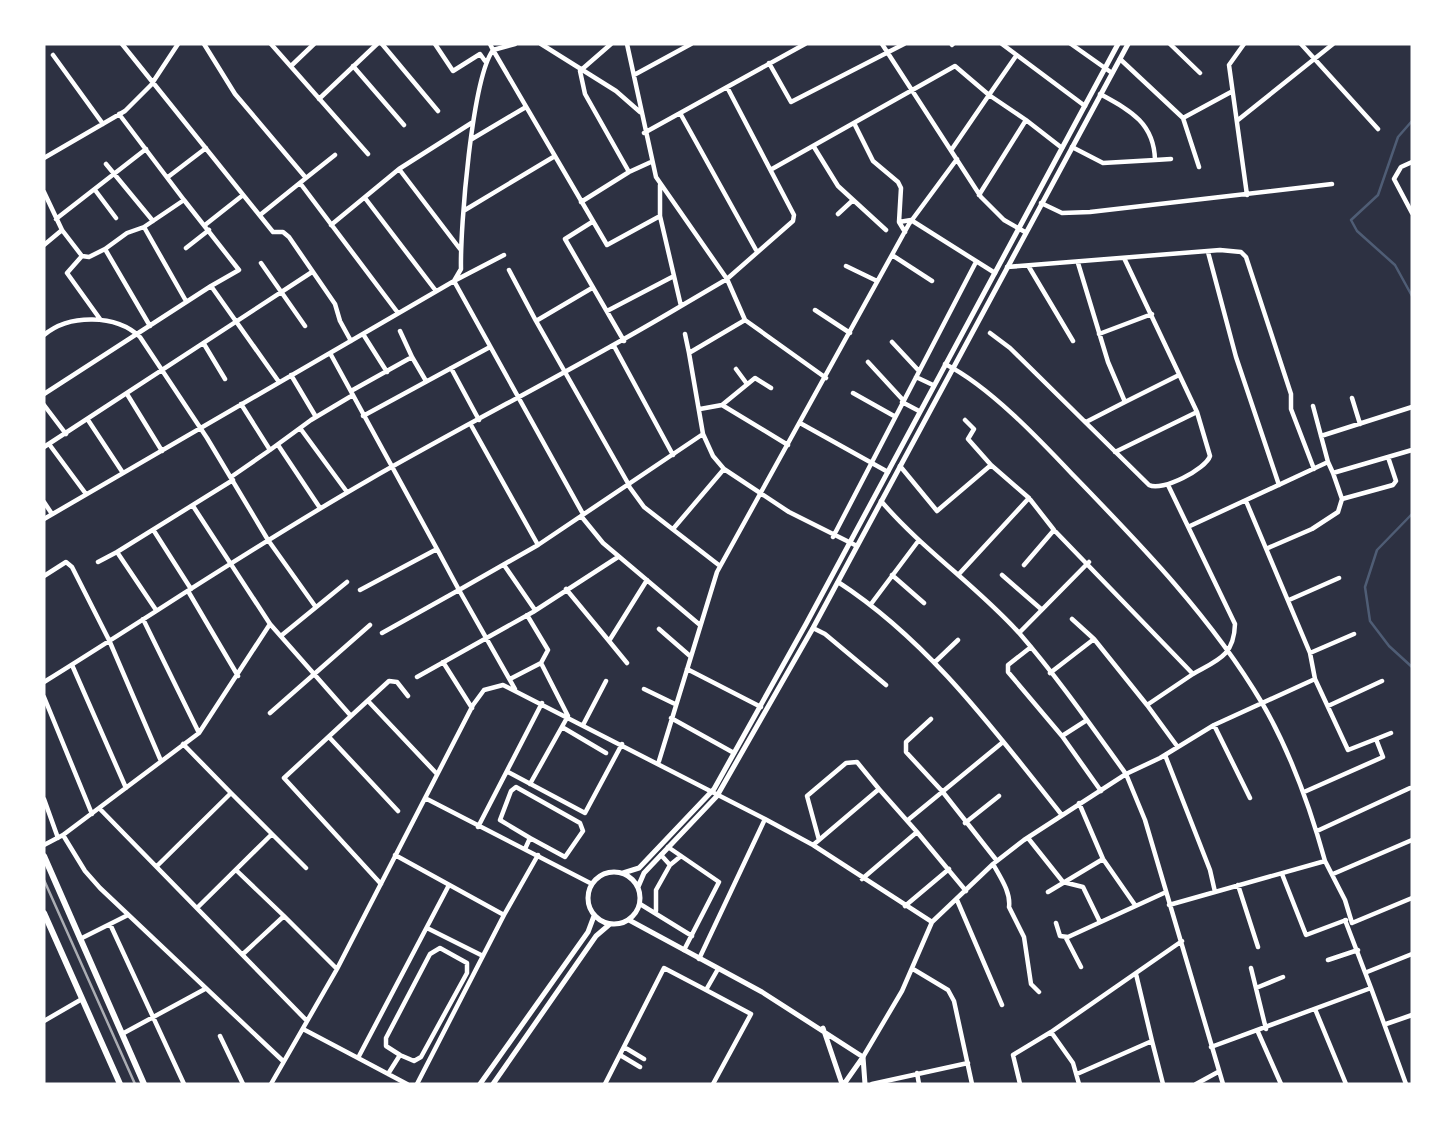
<svg xmlns="http://www.w3.org/2000/svg" width="1456" height="1128" font-family="Overpass,sans-serif">
<style>
.lines{fill:none;stroke-linecap:round;stroke-linejoin:round}
.stream{stroke:#4f5d75;stroke-width:2.5}
.minor{stroke:#fff;stroke-width:4.5}
.tertiary{stroke:#fff;stroke-width:5}
.secondary{stroke:#fff;stroke-width:6}
.rail{stroke:#abadb3;stroke-width:2.5}
</style>
<rect width="100%" height="100%" fill="#2d3142"/>
<g class="lines">
<path class="stream" d="M1412,121L1398,137L1378,195L1351,220L1357,231L1395,265L1412,296
M1412,514L1377,550L1365,587L1370,621L1389,646L1412,667"/>
<path class="minor" d="M122,44L273,232H283L289,237L335,304L340,321L351,341
M204,44L235,94L306,178L260,215
M271,44L368,154
M382,44L438,111
M435,44L453,71L480,54L485,61
M515,44L493,50L607,245L660,216
M541,44L616,91L640,112
M627,44L656,177L727,279L793,221L794,215L727,87
M882,44L981,197L1004,220L1025,232
M1002,44L1085,106
M1071,44L1112,73
M1170,44L1200,73
M1244,44L1229,65L1247,195
M1301,44L1378,129
M952,45L953,44
M53,55L103,124
M1120,59L1183,118L1199,167
M769,63L791,102L904,44
M291,66L314,44
M353,66L404,125
M634,75L691,44
M319,99L377,44
M680,113L756,250
M119,114L184,200L144,227L186,301
M1183,118L1231,92
M1026,120L1062,148
M1238,120L1333,44
M855,125L873,161L898,182L901,188L899,222L905,232
M644,133L805,44
M472,139L526,107
M814,147L838,186L886,230
M1072,147L1103,163L1155,160C1154,122 1129,110 1100,94
M44,158L125,111L151,85L178,44
M1155,160L1171,159
M1412,162L1401,167L1394,179L1412,213
M106,164L153,221
M399,169L460,249
M772,169L955,66L989,95L952,149
M629,172L651,162
M168,177L206,148
M306,178L335,155
M300,183L398,313
M95,190L116,218
M44,192L62,230L44,245
M979,195L1026,120L989,95L1016,56
M365,198L436,291
M184,200L239,270L211,286
M581,202L629,172L585,94L580,71L611,44
M1041,203L1062,213L1090,212L1332,184
M465,210L555,156
M838,214L852,201
M56,219L146,149
M592,222L565,239L624,341
M899,222L911,220L995,273
M205,225L243,195
M331,225L399,169L473,122
M62,230L82,256L89,257L105,249L150,326
M186,248L209,230
M105,249L127,233L144,227
M1208,252L1236,357L1279,485
M504,255L454,281L583,514
M892,255L932,281
M82,256L67,273L100,319
M261,263L305,326
M1078,263L1108,362L1125,402L1086,422
M846,266L877,281
M1007,267L1220,250L1241,252L1246,257L1291,394V409L1314,469
M1029,267L1073,341
M509,270L536,321
M592,288L536,321L629,485
M681,306L727,279L745,320L826,378
M815,310L850,333
M607,311L674,276
M990,333L1010,348L1149,485C1162,492 1206,469 1210,456L1197,412L1125,260
M363,334L387,372
M685,334L689,353
M1099,334L1152,314
M44,335C69,314 116,314 140,337L207,438L268,540L315,606
M892,342L919,371
M204,344L225,379
M614,346L673,455
M330,353L437,549L360,590
M412,357L426,381
M868,362L903,400
M945,364C989,386 1039,439 1073,475C1141,545 1212,618 1262,703C1290,751 1310,807 1325,861L1169,905
M451,368L479,420
M736,369L747,384
M291,375L316,417
M916,377L933,385
M351,391L412,357L400,331
M853,393L894,416
M44,394L211,286L279,382
M127,394L162,451
M1352,398L1360,424
M902,402L919,411
M1125,402L1179,375
M44,405L66,434
M722,405L755,378L771,388
M700,409L722,405L788,445
M363,416L490,347
M88,420L123,473
M800,423L888,472
M471,425L538,545L459,590L515,689
M300,428L347,492
M703,434L713,456L724,469L789,512L857,546
M1321,436L1412,407
M49,444L86,494
M278,445L320,508
M44,447L312,272
M270,450L311,420L353,395
M1115,452L1197,412
M1328,462L1333,473L1412,450
M991,465L1029,498L1054,530L1193,674C1218,660 1234,656 1235,624L1168,485
M900,466L937,511L991,465L968,439L974,429L965,420
M231,477L270,450L241,404
M628,485L644,507L720,566
M1342,499L1393,485L1396,481L1388,457
M881,501C923,550 977,586 1020,634C1058,678 1092,727 1126,774L1160,758L1214,725L1315,679L1348,750L1376,739L1383,757L1304,792
M1246,501L1310,653L1315,679
M44,502L52,514
M193,506L270,624L351,716L284,778L381,884
M581,516L603,543L700,625
M44,519L454,281L461,269C460,228 472,79 493,50L490,44
M1190,526L1328,462L1313,406
M673,529L724,469
M154,531L191,589
M833,537L976,262
M538,545L703,434L689,353L745,320
M1268,548L1312,529L1338,512L1342,499L1333,473
M98,562L117,552
M504,565L535,610
M1024,565L1054,530
M959,574L1029,498
M892,575L924,603
M1002,575L1041,609
M44,576L66,562L72,567L109,640L161,761
M838,582C929,641 994,730 1061,814
M566,589L609,641L647,580
M188,591L238,676
M1289,600L1339,578
M871,604L919,540
M156,610L117,552L233,480
M527,615L548,650L541,663
M143,619L199,733
M1072,619L1094,639L1147,705L1193,674
M813,628L825,634L886,685
M659,629L690,656
M382,633L459,590L437,549
M1019,633L1089,562
M282,635L347,582
M609,641L627,663
M1031,647L1008,665V672L1062,736L1101,791
M1310,653L1354,634
M443,662L472,708
M935,662L958,640
M72,665L126,788
M687,669L761,707
M1050,673L1094,639
M417,677L533,612L618,557
M510,679L541,663L568,716L530,784
M44,682C152,615 257,544 367,481C471,421 579,367 681,306L660,216V185
M644,689L675,704
M44,697L92,814
M368,701L437,774
M1147,705L1177,746
M1328,706L1382,681
M270,713L370,625
M351,716L389,681L397,682L408,696
M671,718L734,753
M931,719L906,742V752L942,791L997,861
M583,725L606,681
M1214,725L1250,798
M562,727L606,753
M1062,736L1087,720
M329,737L398,811
M1376,739L1391,733
M1165,755L1210,870L1215,892
M659,761L717,572L909,224L957,159
M508,772L585,813L622,744
M425,798L592,884
M44,799L58,838
M1079,803L1103,859L1135,905
M99,808L307,1021
M908,820L1003,742
M965,823L999,796
M478,827L542,703
M1317,831L1410,788
M917,832L966,891
M272,834L306,868
M63,835L85,871L100,888L283,1061
M1028,838L1063,882L1083,887L1100,922
M44,845L63,835L199,733L270,624
M813,845L819,840L879,789L857,762L846,763L807,796L819,840
M668,847L719,882L684,950
M525,849L530,838L500,820L511,791L516,787L580,823L583,831L565,857L530,838
M395,855L504,915L538,855
M1325,861L1345,900L1352,923L1412,898
M993,864C1000,877 1011,892 1009,907L1024,937L1031,984L1039,992
M670,865L681,856
M157,866L231,793L183,744
M236,870L284,916L243,954
M1282,874L1306,935L1346,920
M1333,874L1412,840
M862,879L917,832L879,789
M1238,885L1258,947
M1048,892L1103,859
M957,900L1002,1005
M640,904L692,936
M905,906L949,869
M198,907L272,834L231,793
M656,911V890L670,865L661,855
M284,916L337,969
M932,922L993,864L1024,840L1126,774L1145,820L1223,1084
M1056,923L1060,936L1068,937L1164,893
M110,924L184,1084
M427,928L483,956
M1066,938L1081,967
M80,939L128,915
M699,959L765,819
M1328,960L1358,950
M1251,968L1266,1029
M913,969L948,990L954,1001L972,1084
M1367,972L1412,954
M1136,974L1152,1041
M1256,988L1283,977
M1371,988L1406,1084
M706,990L751,1014L713,1084
M1315,1009L1346,1084
M44,1021L82,999
M1386,1024L1412,1015
M303,1029L358,1058L449,885
M1258,1032L1281,1084
M122,1034L205,989
M220,1036L243,1084
M624,1047L644,1059
M1211,1047L1371,988L1345,920
M620,1055L640,1067
M358,1058L407,1084
M917,1073L919,1084
M388,1074L400,1055L386,1046V1038L430,954L440,948L467,963V973L421,1057L414,1061L400,1055
M1077,1074L1152,1041L1163,1084
M271,1084L337,969L473,705L484,690L503,685L765,819L813,845L932,922L902,991L863,1057
M417,1084L504,915
M605,1084L664,968L706,990L718,969
M872,1084L968,1063
M1020,1084L1013,1055L1051,1032
M1079,1084L1073,1063L1051,1032L1182,941
M1196,1084L1218,1072"/>
<path class="tertiary" d="M588 898a26 26 0 1 1 52 0a26 26 0 1 1-52 0Z
M623,873L639,868L714,789L806,624L1118,44
M638,887L644,873L717,796L813,628L1128,44
M629,920L762,992L863,1057L865,1084
M823,1028L842,1084
M480,1084L588,932L594,916
M493,1084L596,936L610,924
M844,1084L863,1057"/>
<path class="secondary" d="M44,856L144,1084
M44,913L120,1084"/>
<path class="rail" d="M44,880L135,1084"/>
</g>
<rect width="1456" height="1128" fill="none" stroke="#ffffff" stroke-width="91"/>
</svg>
